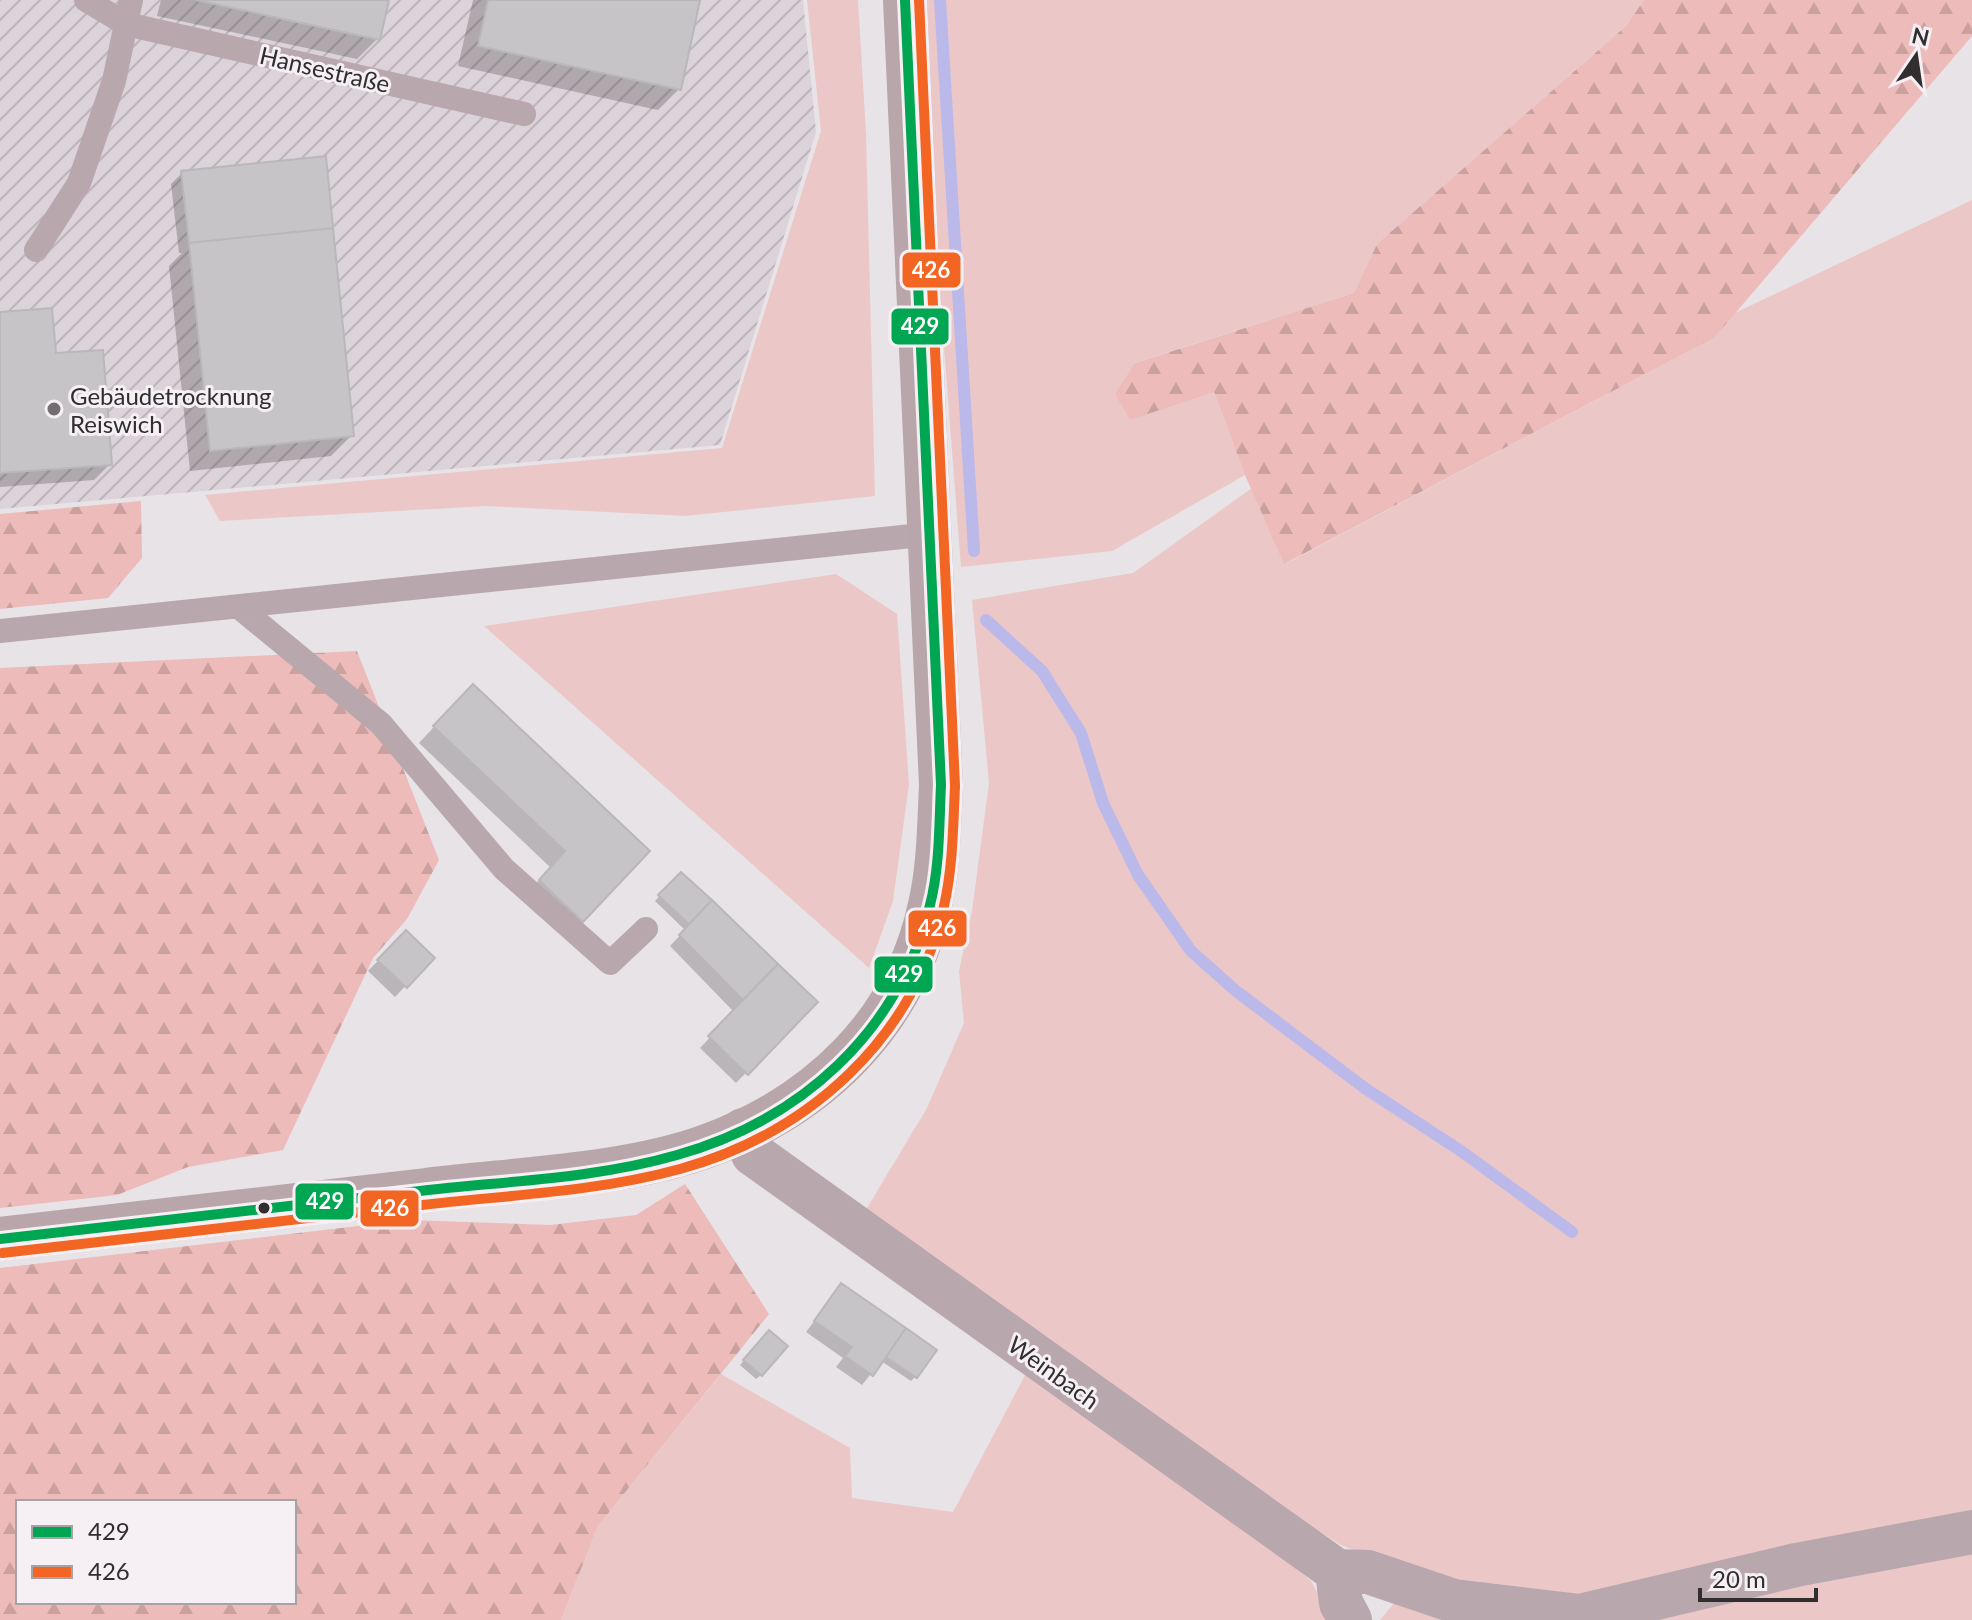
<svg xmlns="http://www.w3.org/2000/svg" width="1972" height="1620" font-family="Lato,sans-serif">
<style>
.industrial{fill:url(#industrial-furrows)}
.green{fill:#ebc8c7}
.forest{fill:url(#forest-firs);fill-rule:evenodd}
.shadow{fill:#0003}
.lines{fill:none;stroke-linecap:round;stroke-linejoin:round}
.stream{stroke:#bbb8ea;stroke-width:12}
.building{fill:#c6c4c6;stroke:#bab7b9;stroke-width:2}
.lane{stroke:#b8a8ad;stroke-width:24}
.street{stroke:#b8a8ad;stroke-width:44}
.secondary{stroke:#b8a6ab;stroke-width:44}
.bus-1-casing{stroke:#f6eff4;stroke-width:16}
.bus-2-casing{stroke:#f6eff4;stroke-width:16}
.bus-1{stroke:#00a651;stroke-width:10}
.bus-2{stroke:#f26522;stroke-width:10}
.poi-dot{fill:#716d70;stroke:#f6eff4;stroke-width:3}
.bus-dot{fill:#312e30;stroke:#f6eff4;stroke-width:3}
.labels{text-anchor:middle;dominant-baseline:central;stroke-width:6;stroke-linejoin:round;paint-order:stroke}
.street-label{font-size:24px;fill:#312e30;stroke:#f6eff4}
.poi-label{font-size:24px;fill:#312e30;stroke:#f6eff4;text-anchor:start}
.line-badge{stroke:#f6eff4;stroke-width:3}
.badge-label{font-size:22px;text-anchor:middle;font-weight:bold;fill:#fff}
</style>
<defs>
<pattern id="industrial-furrows" width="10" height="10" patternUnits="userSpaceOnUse" patternTransform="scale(2)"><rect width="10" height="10" fill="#dcd2d9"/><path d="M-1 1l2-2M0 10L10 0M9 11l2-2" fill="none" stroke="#bdb5bb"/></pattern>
<pattern id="forest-firs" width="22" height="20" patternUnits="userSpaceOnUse" patternTransform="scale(2)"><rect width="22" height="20" fill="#ecbbba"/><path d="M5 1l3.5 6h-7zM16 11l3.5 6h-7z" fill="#cba1a0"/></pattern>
</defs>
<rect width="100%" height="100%" fill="#e8e3e6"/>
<path class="industrial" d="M0,0H803L816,132L720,445L0,509Z"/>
<path class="green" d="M807,0H858L866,133L875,496L686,516L487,506L220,521L205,495L722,448L821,131Z
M917,0H1644L1626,26L1377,244L1354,293L1134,363L1214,392L1245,475L1112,551L961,567Z
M1972,200V1520L1575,1608L1455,1587L1341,1545L1046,1358L864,1213L927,1108L964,1023L959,971L972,911L989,783L972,600L1133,573L1252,488L1285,564L1714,338L1735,313Z
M836,574L897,614L909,784L893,901L869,968L484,626Z
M1032,1362L1187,1471L1311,1581L1332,1620H561L598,1526L721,1374L850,1448L852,1498L953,1512Z
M1972,1539V1620H1603Z
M1395,1602L1507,1620H1380Z"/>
<path class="forest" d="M1644,0H1972V36L1714,338L1284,564L1245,475L1214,392L1130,420L1115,394L1135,363L1354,293L1377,244L1626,26Z
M141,501L142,558L108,598L0,609V514Z
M357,651L439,860L407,919L373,958L283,1150L188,1167L117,1195L0,1208V668Z
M685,1184L769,1314L598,1526L561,1620H0V1268L409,1220L550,1225L636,1215ZM18,1502H294V1602H18Z"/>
<path class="shadow" d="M161,0H386L378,38L357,59L157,16Z
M473,0H698L679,89L658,110L458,66Z
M182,173L352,435L331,456L190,471L169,266L182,253H179L171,184Z
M0,314L54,355L110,464L94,480L0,487Z
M457,702L647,851L566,936L524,896L551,868L419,743Z
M681,874L815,1002L736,1083L700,1048L734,1012L670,946L685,930L655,901Z
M406,932L432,958L395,997L368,971Z
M841,1286L915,1377L911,1381L881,1361L862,1385L836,1367L843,1358L806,1332Z
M764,1337L761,1375L756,1379L740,1365Z"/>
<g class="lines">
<path class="stream" d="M940,0L974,551
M986,620L1042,671L1081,733L1103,803L1138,875L1191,951L1236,991L1366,1089L1461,1151L1572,1232"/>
</g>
<path class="building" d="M196,0H389L380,40Z
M488,0H700L681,90L478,46Z
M326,156L333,228L189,243L181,171Z
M333,228L354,436L210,451L189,243Z
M52,308L56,353L103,350L112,465L0,473V312Z
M473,684L650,851L583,922L539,880L565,851L433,726Z
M681,872L712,900L689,924L658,895Z
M712,900L778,964L743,1000L679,935Z
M406,930L435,958L407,988L377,960Z
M778,964L818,1002L748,1075L708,1036Z
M841,1283L906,1328L873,1376L845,1356L852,1347L814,1321Z
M906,1328L937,1350L917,1378L886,1357Z
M769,1330L788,1346L762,1376L743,1360Z"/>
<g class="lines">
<path class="lane" d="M86,0L126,24L524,114
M36,250L79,183L114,81L131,0
M240,608L381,724L504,869L610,963L646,929
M0,631L931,534"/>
<path class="street" d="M743,1130L753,1154L1337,1571L1341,1603L1350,1620
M1337,1571L1368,1572L1454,1601L1580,1616L1796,1565L1972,1532"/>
<path class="secondary" d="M0,1239C142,1222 284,1206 426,1190C513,1179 625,1176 707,1146C818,1106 905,1023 930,905C939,866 939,825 941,785L905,0"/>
<defs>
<path id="bus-1" d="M0,1239C140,1222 280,1206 420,1191C505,1181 594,1179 677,1155C801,1120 899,1032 930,905C940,866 939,825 941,785L905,0"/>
<path id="bus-2" d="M2,1253C142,1236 282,1220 422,1205C508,1195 596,1192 680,1169C809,1133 914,1039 944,906C953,867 953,826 955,786L919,0"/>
</defs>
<use href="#bus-1" class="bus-1-casing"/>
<use href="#bus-2" class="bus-2-casing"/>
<use href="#bus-1" class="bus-1"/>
<use href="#bus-2" class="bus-2"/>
</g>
<circle class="poi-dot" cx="54" cy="409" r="8"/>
<circle class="bus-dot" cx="264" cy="1208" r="7"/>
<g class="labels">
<g class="street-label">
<text transform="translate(325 69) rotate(13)">Hansestraße</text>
<text transform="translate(1054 1372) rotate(36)">Weinbach</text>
</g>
<g class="poi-label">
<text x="70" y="395">Gebäudetrocknung<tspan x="70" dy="28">Reiswich</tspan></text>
</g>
</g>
<g class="line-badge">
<rect x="901" y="251" width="61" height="38" rx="8" fill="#f26522"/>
<rect x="890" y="307" width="60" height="39" rx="8" fill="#00a651"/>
<rect x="907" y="909" width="61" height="39" rx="8" fill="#f26522"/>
<rect x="873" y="955" width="61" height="39" rx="8" fill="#00a651"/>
<rect x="294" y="1182" width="61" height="39" rx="8" fill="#00a651"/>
<rect x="359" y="1189" width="61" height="39" rx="8" fill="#f26522"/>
</g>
<g class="badge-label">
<text x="931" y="278">426</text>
<text x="920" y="334">429</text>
<text x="937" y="936">426</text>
<text x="904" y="982">429</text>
<text x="325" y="1209">429</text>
<text x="390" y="1216">426</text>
</g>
<rect x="16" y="1500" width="280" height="104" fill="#f6eff4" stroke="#a7a2a6" stroke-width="2"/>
<rect x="32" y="1526" width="40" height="12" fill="#00a651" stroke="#a7a2a6" stroke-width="2"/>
<text x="88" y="1540" font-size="24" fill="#312e30">429</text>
<rect x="32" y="1566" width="40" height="12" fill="#f26522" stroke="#a7a2a6" stroke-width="2"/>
<text x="88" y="1580" font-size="24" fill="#312e30">426</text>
<g transform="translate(1916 56) rotate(13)" stroke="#f6eff4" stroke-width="6" paint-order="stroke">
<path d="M0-6L14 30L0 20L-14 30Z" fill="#312e30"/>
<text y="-12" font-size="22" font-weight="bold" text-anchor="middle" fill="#312e30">N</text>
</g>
<path d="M1700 1588v12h116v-12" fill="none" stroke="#312e30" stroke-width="4"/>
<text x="1712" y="1588" font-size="24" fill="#312e30" stroke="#f6eff4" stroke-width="6" paint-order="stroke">20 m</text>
</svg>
